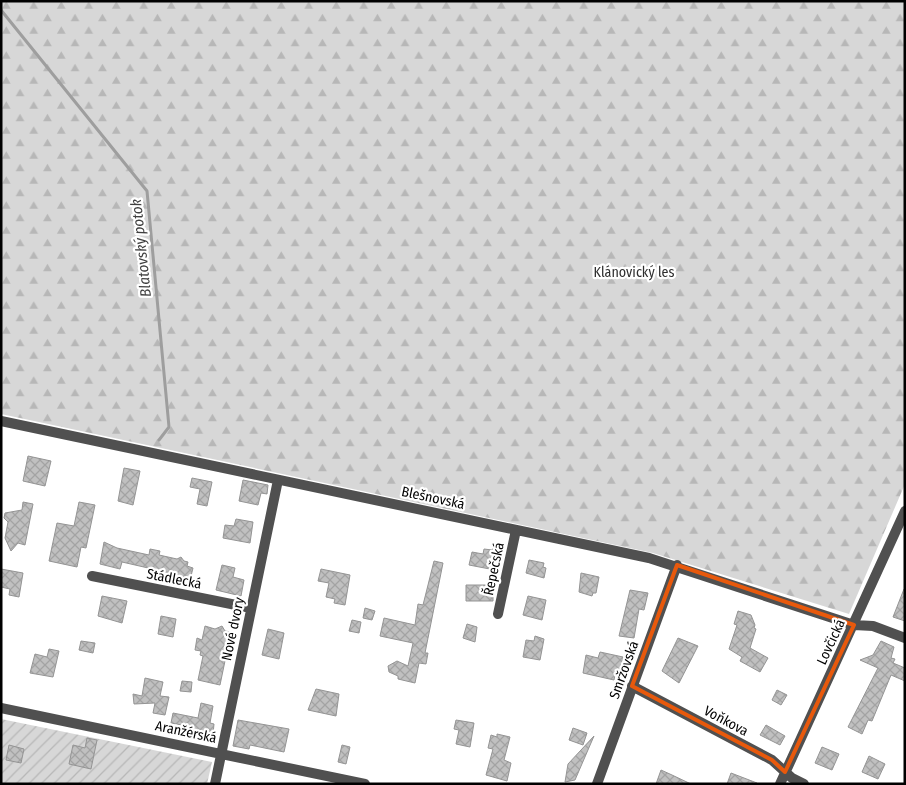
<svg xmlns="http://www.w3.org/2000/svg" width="906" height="785" font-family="'Fira Sans Condensed',sans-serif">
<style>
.forest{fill:url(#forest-firs)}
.garden{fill:url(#garden-furrows)}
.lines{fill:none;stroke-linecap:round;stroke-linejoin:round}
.stream{stroke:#9e9e9e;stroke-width:3}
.building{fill:url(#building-cross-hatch);stroke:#949494}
.minor{stroke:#505050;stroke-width:10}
.marked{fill:none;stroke:#e8590c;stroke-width:4;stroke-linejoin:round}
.labels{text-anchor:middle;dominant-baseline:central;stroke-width:4.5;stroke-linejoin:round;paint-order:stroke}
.park-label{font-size:14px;fill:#2e2e2e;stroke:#fff}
.street-label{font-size:14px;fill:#000;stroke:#fff}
.water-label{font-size:15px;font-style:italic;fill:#3f3f3f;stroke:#fff}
</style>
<defs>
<pattern id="forest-firs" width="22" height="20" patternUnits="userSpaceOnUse" patternTransform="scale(1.25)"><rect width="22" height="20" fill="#d7d7d7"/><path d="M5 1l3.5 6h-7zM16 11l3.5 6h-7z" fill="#b7b7b7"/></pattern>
<pattern id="garden-furrows" width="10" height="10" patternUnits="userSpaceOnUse" patternTransform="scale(1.25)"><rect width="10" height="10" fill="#d7d7d7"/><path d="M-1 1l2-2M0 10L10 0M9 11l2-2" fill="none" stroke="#b7b7b7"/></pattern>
<pattern id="building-cross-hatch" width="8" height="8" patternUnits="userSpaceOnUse" patternTransform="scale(1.25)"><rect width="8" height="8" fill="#c0c0c0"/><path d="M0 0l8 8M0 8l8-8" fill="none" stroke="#a3a3a3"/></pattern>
</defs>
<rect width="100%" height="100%" fill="#fff"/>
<path class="forest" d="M1,1H905V484L849,614L653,553L1,414Z"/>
<path class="garden" d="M1,719L212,762L207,784H1Z"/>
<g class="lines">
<path class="stream" d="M1,10L147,191L169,427L159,440"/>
</g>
<path class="building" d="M28,456L51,461L45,486L23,481Z
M124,468L140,471L133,505L118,501Z
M192,478L212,482L207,506L197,504L200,489L190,487Z
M243,480L268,485L267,494L261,493L258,505L239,501Z
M23,502L33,504L25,545L18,543L11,551L5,538L8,522L4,518L5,513L22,510Z
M79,502L95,505L86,548L81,547L77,567L49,561L57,523L74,526Z
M236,519L253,522L250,543L223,538L225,525L234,526Z
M104,542L117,548L149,555L150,549L160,551L159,555L177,559L181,557L184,561L188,562L187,566L193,568L190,580L168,578L170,573L122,562L120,569L100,564Z
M494,545L504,547L500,561L497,560L495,570L469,565L472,552L483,554L484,549L492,550Z
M529,560L544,563L543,567L546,568L544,578L526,573Z
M434,561L443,563L425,653H428L426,664L419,663L415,683L398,679V676L389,672L388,666L397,661L408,666L413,643L380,636L384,618L415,625L418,604L423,605Z
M222,565L235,568L233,577L244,580L241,596L216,590Z
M1,569L23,573L19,597L9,595L10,589L1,587Z
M321,569L350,575L345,605L334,603L335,599L326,597L329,583L318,581Z
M581,573L599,577L596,593H593L592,596L579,592Z
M466,585H486V591L493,592V601H466Z
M904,589H905V621L893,617Z
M630,590L648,593L644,610L639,609L634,638L619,636Z
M102,596L127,601L122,623L98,616Z
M528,596L546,600L542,620L523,615Z
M365,608L375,611L372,620L363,618Z
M738,611L751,615L755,625L754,628L756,629L750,648L768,658L760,672L740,661L742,657L729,649L737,625L734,624Z
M161,616L176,619L173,637L158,634Z
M352,620L361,622L359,633L349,631Z
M467,624L477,627L475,642L463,638Z
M205,626L215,629L222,626L225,631L231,632L220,685L198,680L203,656L200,655L201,651L195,650L197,638L202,640Z
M268,629L284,633L279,659L262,655Z
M535,636L544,639L540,660L523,657L526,640L534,641Z
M678,638L698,646L679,683L662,671Z
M81,641L95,643L93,653L79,650Z
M881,641L894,647L891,658L895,659L893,663L905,668V681L891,675L872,721L868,720L862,734L848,727L878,668L860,660L873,655Z
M49,649L59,651L53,677L30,673L35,654L47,657Z
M600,652L623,657L620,670L616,669L614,680L583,673L586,655L598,658Z
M145,678L163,682L160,696L169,697L165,715L153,713L155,703L134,704L133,694L142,696Z
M182,681L192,682L191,692L180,691Z
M316,689L339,694L336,716L308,710Z
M777,690L787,695L781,705L772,700Z
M201,703L213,706L210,723L214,724L213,734L181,730L182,725L171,723L173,713L198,718Z
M238,720L289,729L284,752L250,745L249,749L233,746Z
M456,720L474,723L470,747L456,744L459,730L454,729Z
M766,725L785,736L780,745L760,735Z
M573,728L587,733L583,745L569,740Z
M497,734L510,737L504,760L511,763L507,781L486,775L493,749L488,748L491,735L497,737Z
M594,736L575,780L565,782L568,764Z
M87,738L97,740L91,769L69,764L73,745L85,748Z
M9,745L24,749L21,763L6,760Z
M342,745L350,747L346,764L338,762Z
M822,747L839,754L832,770L815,763Z
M869,756L885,764L878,779L862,772Z
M661,770L672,775L691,784H656Z
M731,773L757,783V784H727Z"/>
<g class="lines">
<path class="minor" d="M1,421L649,558L854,625L873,626L905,638
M92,576L251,608
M498,614L516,530
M632,686L772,760L792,778L804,784
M1,708L365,784
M215,784L278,480
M597,784L677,565
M780,784L905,511"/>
</g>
<path class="marked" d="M677,565L854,625L785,772L772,760L632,686Z"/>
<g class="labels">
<g class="park-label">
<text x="634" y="272">Klánovický les</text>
</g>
<g class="street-label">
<text transform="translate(433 498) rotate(12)">Blešnovská</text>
<text transform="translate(494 569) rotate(-78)">Řepečská</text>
<text transform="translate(174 579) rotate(11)">Stádlecká</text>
<text transform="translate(233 629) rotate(-78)">Nové dvory</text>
<text transform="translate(831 642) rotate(-65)">Lovčická</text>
<text transform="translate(624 670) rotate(-70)">Smržovská</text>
<text transform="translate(726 721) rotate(28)">Voňkova</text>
<text transform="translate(186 732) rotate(12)">Aranžérská</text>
</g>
<g class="water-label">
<text transform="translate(141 248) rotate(-96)">Blatovský potok</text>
</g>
</g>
<rect width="906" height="785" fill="none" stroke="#000000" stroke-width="5"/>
</svg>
